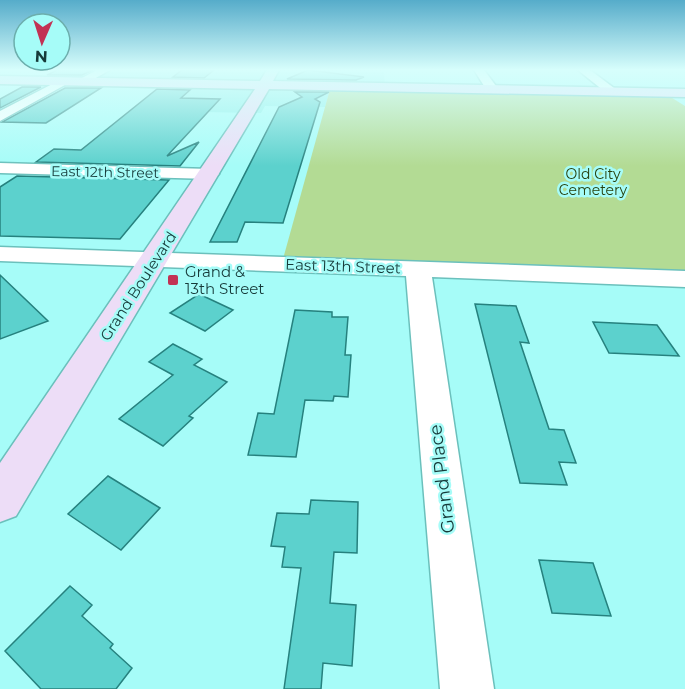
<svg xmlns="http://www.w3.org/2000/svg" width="685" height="689" font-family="Montserrat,sans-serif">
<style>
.built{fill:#90f0eb}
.green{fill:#b3db94}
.building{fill:#5cd1cd;stroke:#26817e;stroke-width:1.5}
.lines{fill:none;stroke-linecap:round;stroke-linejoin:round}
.street-casing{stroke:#6bc0bc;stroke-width:3}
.secondary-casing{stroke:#6bc0bc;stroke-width:3}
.street{fill:#fff;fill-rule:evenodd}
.secondary{fill:#edddf7;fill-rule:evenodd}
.poi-dot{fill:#c23254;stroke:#a6fcf8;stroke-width:2}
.labels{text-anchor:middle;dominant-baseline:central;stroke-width:5;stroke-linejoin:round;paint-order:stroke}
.far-street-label{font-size:14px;fill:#163a39;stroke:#a6fcf8}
.far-park-label{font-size:14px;fill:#27400d;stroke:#a6fcf8}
.street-label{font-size:15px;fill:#163a39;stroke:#a6fcf8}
.poi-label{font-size:15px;fill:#163a39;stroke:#a6fcf8;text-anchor:start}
.near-street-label{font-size:18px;fill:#163a39;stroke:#a6fcf8}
</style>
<rect width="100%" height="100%" fill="#a6fcf8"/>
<path class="built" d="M113,70H384L385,90L330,89L325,107L265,106L261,113L154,111L182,88L134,78L99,77Z"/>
<path class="green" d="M330,89L669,96L685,106V274L283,259Z"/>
<path class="building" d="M57,70H93L82,75H47Z
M182,70H214L204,78L173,77Z
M308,70L364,77L356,80L287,79Z
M22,87H41L0,108V99Z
M65,88H101L46,123L2,122Z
M157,89L190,90L181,98L220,99L167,156L199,142L180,166L36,162L54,149L81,150Z
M295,92H329L315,99L320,102L283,223L245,222L237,242H210L279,107L302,97Z
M17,176L169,180L120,239L0,236V187Z
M0,275L48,321L0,339Z
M199,294L233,310L205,331L170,313Z
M475,304L516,306L529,343L520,342L549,429L564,430L576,463L559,462L567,485L520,483Z
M295,310L332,312V317H348L345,355H351L348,397L334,396L333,401L305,400L296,457L248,455L258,413L274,414Z
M593,322L657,325L679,356L609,353Z
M173,344L202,359L194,365L227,382L189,416L193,418L163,446L119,419L173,375L149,362Z
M108,476L160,508L121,550L68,514Z
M311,500L358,502L357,553L334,552L330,603L356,605L352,666L323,663L321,689H284L301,568L282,567L285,547L271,546L277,513L309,514Z
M539,560L593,563L611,616L552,613Z
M70,586L92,605L82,616L113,644L110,648L132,668L116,689H41L5,651Z"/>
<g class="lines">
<defs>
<path id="street" d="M97,70H110L92,80L82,78Z
M474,70H484L496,86L494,89H486Z
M578,70H590L614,88L604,91Z
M62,79L72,81L0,121V111Z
M0,163L210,169L219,174L210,179L0,173Z
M0,247L685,271V287L432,277L494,689H440L406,276L0,261Z"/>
<path id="secondary" d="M267,70H279L273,81L685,89V97L269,89L16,516L0,522V463L255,89L0,84V76L260,81Z"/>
</defs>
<use href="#street" class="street-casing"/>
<use href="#secondary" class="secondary-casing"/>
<use href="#street" class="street"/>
<use href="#secondary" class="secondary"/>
</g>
<linearGradient id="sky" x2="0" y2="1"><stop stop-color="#56acca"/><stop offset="0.42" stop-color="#d7fefc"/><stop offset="1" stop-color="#d7fefc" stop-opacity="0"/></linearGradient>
<rect width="685" height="166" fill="url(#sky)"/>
<rect class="poi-dot" x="167" y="274" width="12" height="12" rx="3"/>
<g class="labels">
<g class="far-street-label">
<text transform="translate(105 172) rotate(1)">East 12th Street</text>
</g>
<g class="far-park-label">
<text x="593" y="174">Old City<tspan x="593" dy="16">Cemetery</tspan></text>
</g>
<g class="street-label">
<text transform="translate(343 266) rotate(2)">East 13th Street</text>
<text transform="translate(138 286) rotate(-57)">Grand Boulevard</text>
</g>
<g class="poi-label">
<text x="185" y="271">Grand &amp;<tspan x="185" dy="17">13th Street</tspan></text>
</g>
<g class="near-street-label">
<text transform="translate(442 479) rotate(-97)">Grand Place</text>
</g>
</g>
<g transform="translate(42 42) rotate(183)"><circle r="28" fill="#a6fcf8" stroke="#6caeac" stroke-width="1.5"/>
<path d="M0-4.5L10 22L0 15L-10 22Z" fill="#c23254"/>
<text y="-9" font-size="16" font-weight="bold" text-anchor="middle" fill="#163a39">N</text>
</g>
</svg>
